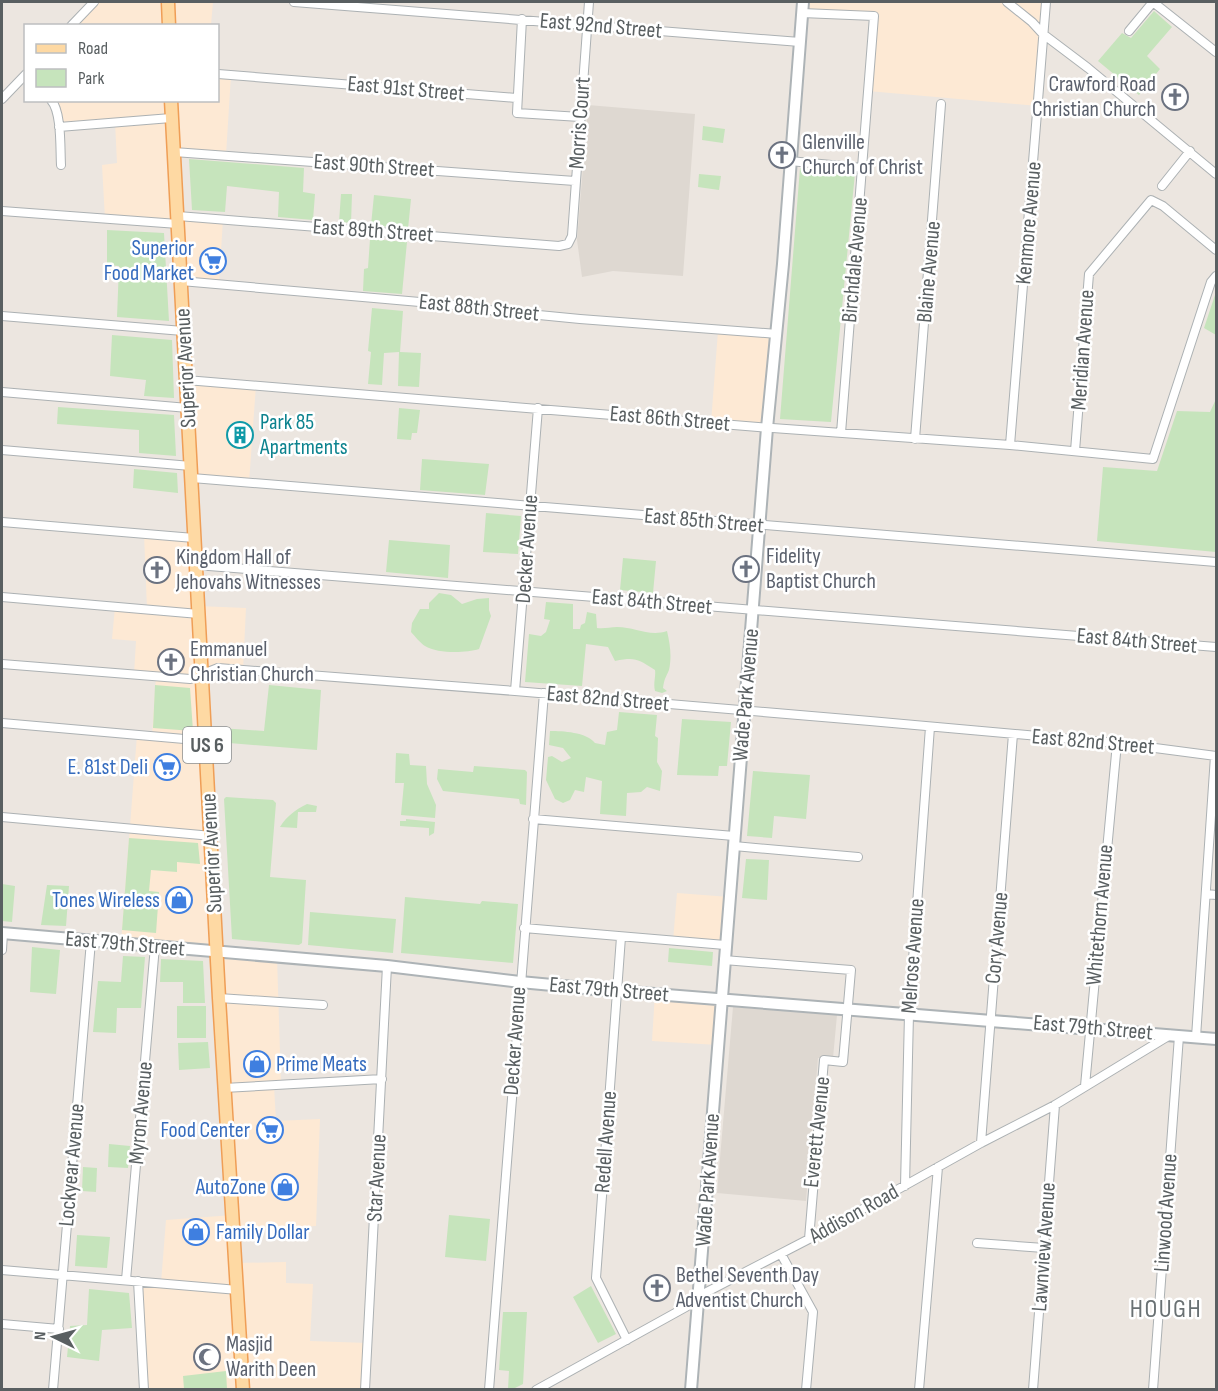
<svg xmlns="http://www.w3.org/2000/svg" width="1218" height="1391" font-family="'Sofia Sans Condensed',sans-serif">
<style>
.commercial{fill:#fde9d4}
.education{fill:#ded8d1}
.green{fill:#c6e4bc}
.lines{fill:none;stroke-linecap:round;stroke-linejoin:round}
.street-casing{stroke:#acb1b3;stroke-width:10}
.secondary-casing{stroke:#adb3b6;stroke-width:14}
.primary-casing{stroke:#ef9e56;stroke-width:15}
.street{stroke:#fff;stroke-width:8}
.secondary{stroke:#fff;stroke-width:10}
.primary{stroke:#fed9a3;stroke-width:12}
.labels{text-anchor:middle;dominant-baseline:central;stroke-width:5;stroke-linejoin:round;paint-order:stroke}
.shield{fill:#fff;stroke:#8b8f90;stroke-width:1.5}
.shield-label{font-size:21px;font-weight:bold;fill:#595f61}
.street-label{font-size:22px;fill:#595f61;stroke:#fff}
.worship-label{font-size:22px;fill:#5b616d;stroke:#fff;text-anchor:start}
.shop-label{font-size:22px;fill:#366cbe;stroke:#fff;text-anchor:end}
.culture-label{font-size:22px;fill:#0d838f;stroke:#fff;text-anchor:start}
.quarter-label{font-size:26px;letter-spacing:1.5px;fill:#6a7173;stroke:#fff}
</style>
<rect width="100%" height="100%" fill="#ece6e0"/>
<path class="commercial" d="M94,2H213L211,25L71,26Z
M803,2H1046L1038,106L868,91L874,16L802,13Z
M218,74L231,75L226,155L174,152L178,216L223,219L219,284L181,281L178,224L105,219L102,165L117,163L115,122L59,127L52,101L218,100Z
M718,331L777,334L767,428L711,423Z
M186,380L256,385L249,483L192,478Z
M144,534L194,538L198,606L246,608L243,670L215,668L202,674L217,951L277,957L281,1085L274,1086L276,1121L320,1119L316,1226L234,1231L237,1263L286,1262V1283L313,1284L310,1341L368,1343L365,1389H144L138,1281L161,1283L166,1220L233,1215L217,952L121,943L137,735L152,736L156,676L134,674L136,641L112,639L115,607L147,609Z
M677,893L730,897L725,945L673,941Z
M655,993L722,999L718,1045L652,1041Z"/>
<path class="education" d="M588,105L695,114L683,276L613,271L582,277L577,240Z
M733,1007L837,1015L833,1058H818L806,1201L717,1193Z"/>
<path class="green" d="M1154,11L1172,27L1147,56L1160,69L1139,95L1098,61L1122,33L1131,38Z
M703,126L725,129L723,143L702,140Z
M189,159L304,168L303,192L315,194L313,220L278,217L279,192L227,186L225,212L192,210Z
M800,168L855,173L831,422L780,419Z
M699,174L721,176L719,190L698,187Z
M341,194H352L351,223L339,222Z
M374,195L411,199L408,229L371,225Z
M107,230L164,233L169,321L117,317L119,266L107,265Z
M370,239L407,242L402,294L363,291L364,269L368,268Z
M1216,292V335L1204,328Z
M372,308L403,311L400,352L421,353L419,387L398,386L399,352L384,353L382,385L368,384L371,352L368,351Z
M112,335L172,340L174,398L144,396L146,380L110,376Z
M1216,399V552L1097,541L1103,467L1157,471L1177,411L1210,412Z
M58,407L174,415L176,456L139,453V430L57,424Z
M399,408L420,410L417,433H412L411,440L397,439Z
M422,459L489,464L485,495L420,490Z
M134,469L177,473L178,493L133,488Z
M486,513L521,516L518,554L483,552Z
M389,540L450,545L448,578L386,572Z
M623,558L656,561L653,593L620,590Z
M439,593L451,595L462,604L477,599L489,598V610L491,616L479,649C466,653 438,654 425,646C420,643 415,636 411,632L412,623L420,609H429V603Z
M546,602L573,604V629H580L581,625L585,623L587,612L596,614L597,628C604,629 610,627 617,627C635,627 649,637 667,631C670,644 672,656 669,670C666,677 664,679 663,688L667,691L662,693L655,691C653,683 656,677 655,670C637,659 636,657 615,661L608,647L586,644L582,686L525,682L529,634L541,636L546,632L550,620L544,619Z
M155,685L190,688L193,731L153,728Z
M269,685L321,690L317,750L229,743V751L221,750L220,728L264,731Z
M619,712L657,715L655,736L658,738L657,762L662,771L660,791L647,787L641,792L627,793L626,816L600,814L602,781L586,777L584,792L575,790L570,800L563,803L555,799L546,780L548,757L552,756L562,762L571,758L563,748L549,745L550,731C563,731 586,732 595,743L605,745L607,732L617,730Z
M682,719L731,722L727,766H719L718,776L677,775Z
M396,753L409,754L410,765L426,766L427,784L436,805L435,818L401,815L404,783H395Z
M474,766L525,770L527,772L526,805L520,804L519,799L443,791L437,779L438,769L473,772Z
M753,771L810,775L806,819L774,816L772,838L747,836Z
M226,797L273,800L276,803L270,877L306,880L302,943L299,945L232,939L224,799Z
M307,804L317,806L316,812H298L297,828L280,827C287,816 295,810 307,804Z
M406,819L435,822L434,833L429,836V828L400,826V821H406Z
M129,838L198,843L200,864L177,862V872L151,870L149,891L159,892L156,933L122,930Z
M746,859L769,860L767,900L742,898Z
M2,884L15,886L12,922L2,921Z
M47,885L69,886L66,926L41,925Z
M405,897L480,904L482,901L518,904L513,963L401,953Z
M310,912L396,919L393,953L308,945Z
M32,947L60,950L56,994L30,992Z
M669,948L713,952L712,966L668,962Z
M123,956L145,957L141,1008H117L116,1033L93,1032L98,981L121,982Z
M161,959L203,961L205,1003H183V982H160Z
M177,1006H206V1038H177Z
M208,1042L210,1068L179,1070L178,1043Z
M109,1144L130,1146L128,1168L108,1167Z
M83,1167L97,1168L96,1192L82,1191Z
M449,1215L490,1219L486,1261L445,1257Z
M77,1235L110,1237L107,1268L75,1266Z
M591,1286L616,1334L598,1343L573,1297Z
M89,1289L129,1293L132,1328L102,1330L99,1361L67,1357L70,1326L87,1325Z
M503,1312H527L523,1384L513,1389H508L509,1371L499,1370Z
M226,1371L227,1389H184L183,1376Z"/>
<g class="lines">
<defs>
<path id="street" d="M294,2L800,42
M1007,2L1032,22L1043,34L1088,68L1216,174
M1153,2L1216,52
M802,13L874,16L841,433
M522,19L517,113L580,117
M71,26L94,2
M1129,31L1153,2
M218,74L516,98
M2,99L26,74
M51,100C62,112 60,149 61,165
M59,127L171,118
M174,152L575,181
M790,161L862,168
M1162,186L1190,151
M2,211L178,224
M178,216L559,246L568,244L572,236L589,2
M181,281L454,305L458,307L580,319L777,334
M2,316L183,331
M186,380L758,427L1010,445L1153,459L1211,282L1216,276
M2,392L188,408
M915,439L941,104
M1010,445L1046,2
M2,450L191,466
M1075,451L1089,274L1151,200L1163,206L1216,250
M192,478L1216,562
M2,522L194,538
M196,565L1216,647
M2,597L199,614
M2,664L190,679L218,668L515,691L870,721L1117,743L1216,756
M515,691L538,408
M2,723L207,741
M2,817L212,836
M533,819L734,836
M734,846L858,857
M1207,894L1216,895
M524,928L725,945
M621,937L596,1278L627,1340
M2,950L3,933
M724,960L851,970L843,1062L824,1060L809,1239
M219,998L323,1005
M1196,1037L1215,756
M1085,1086L1117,743
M224,1088L382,1079
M981,1143L1013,734
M905,1186L909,1014L930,727
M977,1243L1044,1248
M781,1254L813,1312L806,1390
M2,1270L238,1290
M126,1280L155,946
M138,1281L144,1390
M2,1324L59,1329
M53,1390L91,941
M365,1390L387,966
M489,1390L544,693
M536,1390L686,1307L699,1296L809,1239L981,1143L1055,1105L1170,1035
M919,1390L938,1167
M1033,1390L1055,1105
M1153,1390L1179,1036"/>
<path id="secondary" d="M2,933L387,966L520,982L617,991L1216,1039
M691,1390L767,428L783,264L803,2"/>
<path id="primary" d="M168,2L169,26
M171,100L219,998L243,1390"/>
</defs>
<use href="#street" class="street-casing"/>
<use href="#secondary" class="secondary-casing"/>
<use href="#primary" class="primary-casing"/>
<use href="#street" class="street"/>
<use href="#secondary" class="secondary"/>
<use href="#primary" class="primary"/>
</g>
<defs>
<symbol id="church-ring" viewBox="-11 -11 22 22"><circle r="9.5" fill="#fff" stroke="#6b7280" stroke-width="1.5"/><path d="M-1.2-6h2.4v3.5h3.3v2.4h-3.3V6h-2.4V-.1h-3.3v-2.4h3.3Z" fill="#6b7280"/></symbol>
<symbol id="supermarket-ring" viewBox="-11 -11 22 22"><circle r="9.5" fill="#fff" stroke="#3f7fe0" stroke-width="1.5"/><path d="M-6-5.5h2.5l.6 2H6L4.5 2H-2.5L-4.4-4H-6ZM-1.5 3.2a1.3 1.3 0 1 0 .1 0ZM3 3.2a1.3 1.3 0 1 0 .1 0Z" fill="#3f7fe0"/></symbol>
<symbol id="building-ring" viewBox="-11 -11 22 22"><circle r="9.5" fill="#fff" stroke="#0f9aa8" stroke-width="1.5"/><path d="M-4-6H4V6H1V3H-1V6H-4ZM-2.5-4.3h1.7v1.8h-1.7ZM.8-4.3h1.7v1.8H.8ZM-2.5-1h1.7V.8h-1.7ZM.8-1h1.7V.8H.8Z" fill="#0f9aa8"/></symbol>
<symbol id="shop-ring" viewBox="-11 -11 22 22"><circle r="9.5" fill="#fff" stroke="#3f7fe0" stroke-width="1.5"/><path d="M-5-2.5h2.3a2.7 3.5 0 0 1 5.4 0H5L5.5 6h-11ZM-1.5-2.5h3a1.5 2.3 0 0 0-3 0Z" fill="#3f7fe0"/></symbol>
<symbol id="mosque-ring" viewBox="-11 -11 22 22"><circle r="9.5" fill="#fff" stroke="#6b7280" stroke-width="1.5"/><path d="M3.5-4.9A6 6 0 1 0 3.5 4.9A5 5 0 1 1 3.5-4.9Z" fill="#6b7280"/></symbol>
</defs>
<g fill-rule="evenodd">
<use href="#church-ring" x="1160" y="82" width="30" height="30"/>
<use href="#church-ring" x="767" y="140" width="30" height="30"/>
<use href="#supermarket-ring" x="198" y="246" width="30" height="30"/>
<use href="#building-ring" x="225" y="420" width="30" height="30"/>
<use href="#church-ring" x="731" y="554" width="30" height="30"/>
<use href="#church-ring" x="142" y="555" width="30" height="30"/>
<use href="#church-ring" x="156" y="647" width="30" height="30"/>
<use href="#supermarket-ring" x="152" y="752" width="30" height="30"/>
<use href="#shop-ring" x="164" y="885" width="30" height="30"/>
<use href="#shop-ring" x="242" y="1049" width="30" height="30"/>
<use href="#supermarket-ring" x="255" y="1115" width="30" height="30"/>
<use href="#shop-ring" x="270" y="1172" width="30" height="30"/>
<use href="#shop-ring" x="181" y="1217" width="30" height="30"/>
<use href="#church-ring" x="642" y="1273" width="30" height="30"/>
<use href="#mosque-ring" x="192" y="1342" width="30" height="30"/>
</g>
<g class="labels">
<rect class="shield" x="183" y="727" width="48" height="36" rx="4.5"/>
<g class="shield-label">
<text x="207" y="745">US 6</text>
</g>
<g class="street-label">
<text transform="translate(601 26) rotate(5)">East 92nd Street</text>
<text transform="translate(406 89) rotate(5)">East 91st Street</text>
<text transform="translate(580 123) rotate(-86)">Morris Court</text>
<text transform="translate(374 166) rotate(4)">East 90th Street</text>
<text transform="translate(1029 223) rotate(-85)">Kenmore Avenue</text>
<text transform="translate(373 231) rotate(4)">East 89th Street</text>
<text transform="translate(855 260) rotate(-85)">Birchdale Avenue</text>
<text transform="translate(929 272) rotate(-85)">Blaine Avenue</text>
<text transform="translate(479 308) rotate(6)">East 88th Street</text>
<text transform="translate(1083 350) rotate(-86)">Meridian Avenue</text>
<text transform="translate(186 368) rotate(-93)">Superior Avenue</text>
<text transform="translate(670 419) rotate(5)">East 86th Street</text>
<text transform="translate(704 521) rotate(5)">East 85th Street</text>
<text transform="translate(527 549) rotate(-86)">Decker Avenue</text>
<text transform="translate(652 602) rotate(5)">East 84th Street</text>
<text transform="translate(1137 641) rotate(5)">East 84th Street</text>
<text transform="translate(746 695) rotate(-85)">Wade Park Avenue</text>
<text transform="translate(608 699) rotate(5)">East 82nd Street</text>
<text transform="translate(1093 742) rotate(5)">East 82nd Street</text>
<text transform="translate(212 853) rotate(-93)">Superior Avenue</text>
<text transform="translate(1100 915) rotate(-85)">Whitethorn Avenue</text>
<text transform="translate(997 938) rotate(-85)">Cory Avenue</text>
<text transform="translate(125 944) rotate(5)">East 79th Street</text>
<text transform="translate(913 956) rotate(-86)">Melrose Avenue</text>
<text transform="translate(609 990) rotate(5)">East 79th Street</text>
<text transform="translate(1093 1028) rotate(5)">East 79th Street</text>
<text transform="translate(515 1041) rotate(-86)">Decker Avenue</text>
<text transform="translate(141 1113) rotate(-85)">Myron Avenue</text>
<text transform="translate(817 1132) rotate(-84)">Everett Avenue</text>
<text transform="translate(606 1142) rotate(-86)">Redell Avenue</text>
<text transform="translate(72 1165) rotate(-85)">Lockyear Avenue</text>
<text transform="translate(377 1178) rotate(-87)">Star Avenue</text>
<text transform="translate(708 1180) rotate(-86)">Wade Park Avenue</text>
<text transform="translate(1166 1213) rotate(-86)">Linwood Avenue</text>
<text transform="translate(854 1214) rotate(-29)">Addison Road</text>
<text transform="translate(1044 1247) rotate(-86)">Lawnview Avenue</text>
</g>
<g class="worship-label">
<text x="1156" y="84" text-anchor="end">Crawford Road<tspan x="1156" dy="25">Christian Church</tspan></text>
<text x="802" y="142">Glenville<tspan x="802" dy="25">Church of Christ</tspan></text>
<text x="766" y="556">Fidelity<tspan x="766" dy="25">Baptist Church</tspan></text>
<text x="176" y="557">Kingdom Hall of<tspan x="176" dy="25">Jehovahs Witnesses</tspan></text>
<text x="190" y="649">Emmanuel<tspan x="190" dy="25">Christian Church</tspan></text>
<text x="676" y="1275">Bethel Seventh Day<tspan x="676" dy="25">Adventist Church</tspan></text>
<text x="226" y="1344">Masjid<tspan x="226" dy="25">Warith Deen</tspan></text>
</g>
<g class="shop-label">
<text x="194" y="248">Superior<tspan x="194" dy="25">Food Market</tspan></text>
<text x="148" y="767">E. 81st Deli</text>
<text x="160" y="900">Tones Wireless</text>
<text x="276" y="1064" text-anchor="start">Prime Meats</text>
<text x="250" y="1130">Food Center</text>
<text x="266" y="1187">AutoZone</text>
<text x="216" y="1232" text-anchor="start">Family Dollar</text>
</g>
<g class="culture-label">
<text x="260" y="422">Park 85<tspan x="260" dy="25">Apartments</tspan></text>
</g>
<g class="quarter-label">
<text x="1166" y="1309">HOUGH</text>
</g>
</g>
<rect width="1218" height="1391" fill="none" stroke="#595f61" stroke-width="6"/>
<rect x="24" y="24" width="195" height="78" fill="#ffffff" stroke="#bdbfc0" stroke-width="1.5"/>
<rect x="36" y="44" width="30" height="9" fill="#fed9a3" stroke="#bdbfc0" stroke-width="1.5"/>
<text x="78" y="54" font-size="18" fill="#595f61">Road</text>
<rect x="36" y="69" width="30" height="18" fill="#c6e4bc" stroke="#bdbfc0" stroke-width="1.5"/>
<text x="78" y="84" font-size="18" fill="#595f61">Park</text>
<g transform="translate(54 1337) rotate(275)" stroke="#ffffff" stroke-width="4.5" paint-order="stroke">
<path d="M0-4.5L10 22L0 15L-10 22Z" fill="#595f61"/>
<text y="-9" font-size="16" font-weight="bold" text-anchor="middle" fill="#595f61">N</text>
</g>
</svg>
